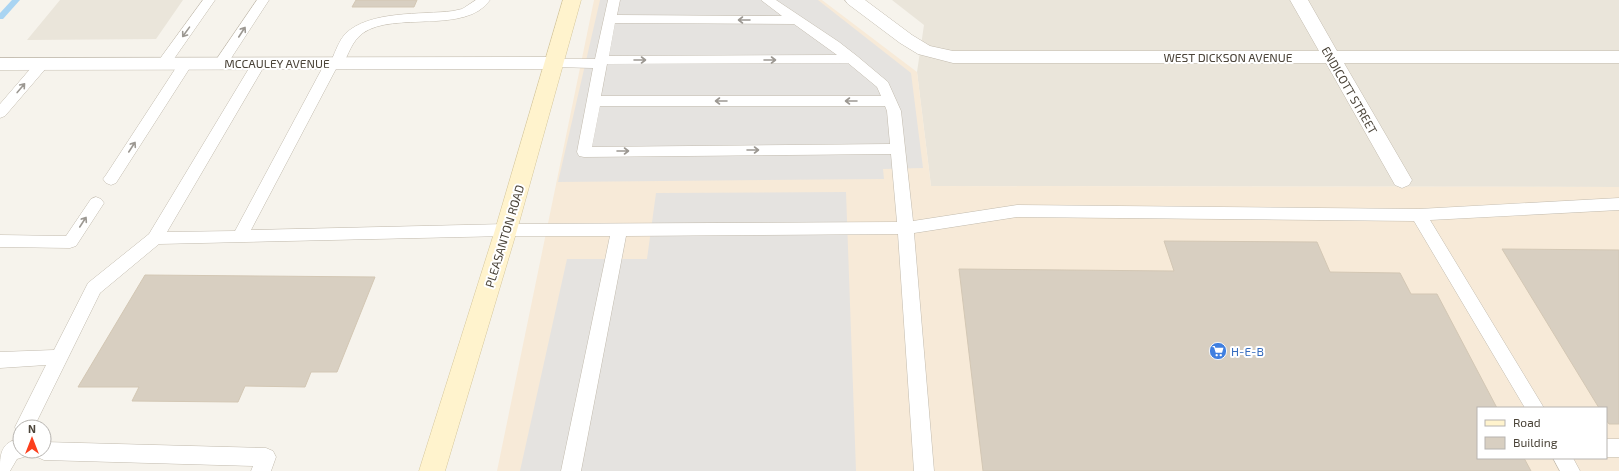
<svg xmlns="http://www.w3.org/2000/svg" width="1619" height="471" font-family="'Exo 2',sans-serif">
<style>
.residential{fill:#eae5da}
.commercial{fill:#f7ead8;fill-rule:evenodd}
.parking{fill:#e5e3e0}
.lines{fill:none;stroke-linecap:round;stroke-linejoin:round}
.stream{fill:#a9d4f2;fill-rule:evenodd}
.building{fill:#d8cfc1;stroke:#d3c7b4}
.service-casing{stroke:#c2bbae;stroke-width:1}
.minor-casing{stroke:#c2bbae;stroke-width:1}
.secondary-casing{stroke:#d6c79b;stroke-width:1}
.service{fill:#fff;fill-rule:evenodd}
.minor{fill:#fff;fill-rule:evenodd}
.secondary{fill:#fff3cd;fill-rule:evenodd}
.oneway{stroke:#9c9892}
.labels{text-anchor:middle;dominant-baseline:central;stroke-width:4;stroke-linejoin:round;paint-order:stroke}
.street-label{font-size:12px;fill:#4b4439;stroke:#fff}
.shop-label{font-size:12px;fill:#366cbe;stroke:#fff;text-anchor:start}
</style>
<rect width="100%" height="100%" fill="#f6f3ec"/>
<path class="residential" d="M60,0H183L156,39L27,40Z
M892,0H1619V187L931,186L917,72L924,25Z"/>
<path class="commercial" d="M594,0H822L917,72L931,186L1619,187V471H497ZM1478,408H1606V458H1478Z"/>
<path class="parking" d="M600,0H818L911,73L923,168L883,169L884,179L558,182Z
M846,192L856,471H520L567,259H647L656,193Z"/>
<g class="lines">
<path class="stream" d="M12,0H20L3,19H0V13Z"/>
</g>
<path class="building" d="M356,0H417L414,7H352Z
M1164,241L1317,242L1330,272L1400,273L1411,294H1437L1497,408H1478V458H1524L1531,471H983L959,269L1174,271Z
M1502,249L1619,250V424H1609L1606,420V408H1599Z
M145,275L375,277L337,372H311L305,387L245,386L238,402L132,401L139,387H78Z"/>
<g class="lines">
<defs>
<path id="service" d="M203,0H215L169,66L164,67L159,66L157,63L159,60Z
M257,0H269L226,66L221,67L216,66L214,63Z
M476,0H490C466,35 394,11 363,33C351,42 349,54 342,66L337,67L251,230L506,224L897,222L891,154L584,157L579,156L577,152L593,68L555,67L550,66L548,63L550,60L555,59H595L608,0H620L617,15L782,16L761,0H776L839,42L857,56L888,82L901,111L913,221L1017,205L1419,209L1619,198V210L1430,220L1544,408H1525L1414,221L1017,217L914,233L934,471H914L898,234L626,236L581,471H561L610,236H506L159,244L100,293L34,427H20V434L17,433L15,427L46,365L0,368V352L54,350L88,283L149,234L254,60L259,59L264,60L266,63L167,232L235,231L325,63L327,60L332,59C336,50 339,41 345,34C370,10 421,15 453,11L462,9ZM615,23L794,24L837,55L609,56ZM848,63L877,87L881,96H601L607,64ZM600,106H885L887,111L890,144L592,147Z
M186,59L191,60L193,63L116,183L111,185L106,183L103,179L106,175L181,60Z
M42,60L47,61L49,64L47,67L5,116L0,118V104L37,61Z
M96,197L101,199L104,203L76,246L70,248L0,247V235L66,236L91,199Z
M1606,439H1619V457H1606Z
M12,441H20V451H29L27,456L17,459L10,471H0C0,458 0,446 12,441Z
M44,442L266,448L273,451L276,457L271,471H251L253,466L44,460L37,457L34,451H44Z
M1553,458H1573L1580,471H1560Z"/>
<path id="minor" d="M845,0H865L912,35L930,46L953,51H1319L1290,0H1308L1337,51H1619V63H1344L1412,180L1409,185L1402,188L1395,185L1326,63H953L918,54L900,43L848,4Z
M555,57L562,59L564,63L562,67L555,69L0,70V58Z"/>
<path id="secondary" d="M563,0H581L517,230L445,471H419L495,230Z"/>
</defs>
<use href="#service" class="service-casing"/>
<use href="#minor" class="minor-casing"/>
<use href="#secondary" class="secondary-casing"/>
<use href="#service" class="service"/>
<use href="#minor" class="minor"/>
<use href="#secondary" class="secondary"/>
</g>
<defs><path id="oneway-shaft" d="M-6 0H5M1.5-3L5.5 0L1.5 3" fill="none" stroke-width="1.6" stroke-linecap="round" stroke-linejoin="round"/></defs>
<g class="oneway">
<use href="#oneway-shaft" transform="translate(744 20) rotate(-180)"/>
<use href="#oneway-shaft" transform="translate(186 32) rotate(126)"/>
<use href="#oneway-shaft" transform="translate(242 32) rotate(-57)"/>
<use href="#oneway-shaft" transform="translate(640 60)"/>
<use href="#oneway-shaft" transform="translate(770 60)"/>
<use href="#oneway-shaft" transform="translate(21 88) rotate(-50)"/>
<use href="#oneway-shaft" transform="translate(721 101) rotate(180)"/>
<use href="#oneway-shaft" transform="translate(851 101) rotate(180)"/>
<use href="#oneway-shaft" transform="translate(132 147) rotate(-57)"/>
<use href="#oneway-shaft" transform="translate(753 150)"/>
<use href="#oneway-shaft" transform="translate(623 151)"/>
<use href="#oneway-shaft" transform="translate(83 222) rotate(-57)"/>
</g>
<defs>
<symbol id="supermarket-disc" viewBox="-11 -11 22 22"><circle r="9.5" fill="#3f7fe0" stroke="#fff"/><path d="M-6-5.5h2.5l.6 2H6L4.5 2H-2.5L-4.4-4H-6ZM-1.5 3.2a1.3 1.3 0 1 0 .1 0ZM3 3.2a1.3 1.3 0 1 0 .1 0Z" fill="#fff"/></symbol>
</defs>
<g fill-rule="evenodd">
<use href="#supermarket-disc" x="1208" y="341" width="20" height="20"/>
</g>
<g class="labels">
<g class="street-label">
<text x="1228" y="57">WEST DICKSON AVENUE</text>
<text x="277" y="63">MCCAULEY AVENUE</text>
<text transform="translate(1350 90) rotate(60)">ENDICOTT STREET</text>
<text transform="translate(504 236) rotate(-73)">PLEASANTON ROAD</text>
</g>
<g class="shop-label">
<text x="1231" y="351">H-E-B</text>
</g>
</g>
<rect x="1477" y="407" width="130" height="52" fill="#ffffff" stroke="#b7b4b0"/>
<rect x="1485" y="420" width="20" height="6" fill="#fff3cd" stroke="#b7b4b0"/>
<text x="1513" y="427" font-size="12" fill="#4b4439">Road</text>
<rect x="1485" y="437" width="20" height="12" fill="#d8cfc1" stroke="#b7b4b0"/>
<text x="1513" y="447" font-size="12" fill="#4b4439">Building</text>
<g transform="translate(32 439)"><circle r="19" fill="#ffffff" stroke="#b7b4b0"/>
<path d="M0-3L7 15L0 10L-7 15Z" fill="#fc3f1d"/>
<text y="-6" font-size="11" font-weight="bold" text-anchor="middle" fill="#4b4439">N</text>
</g>
</svg>
